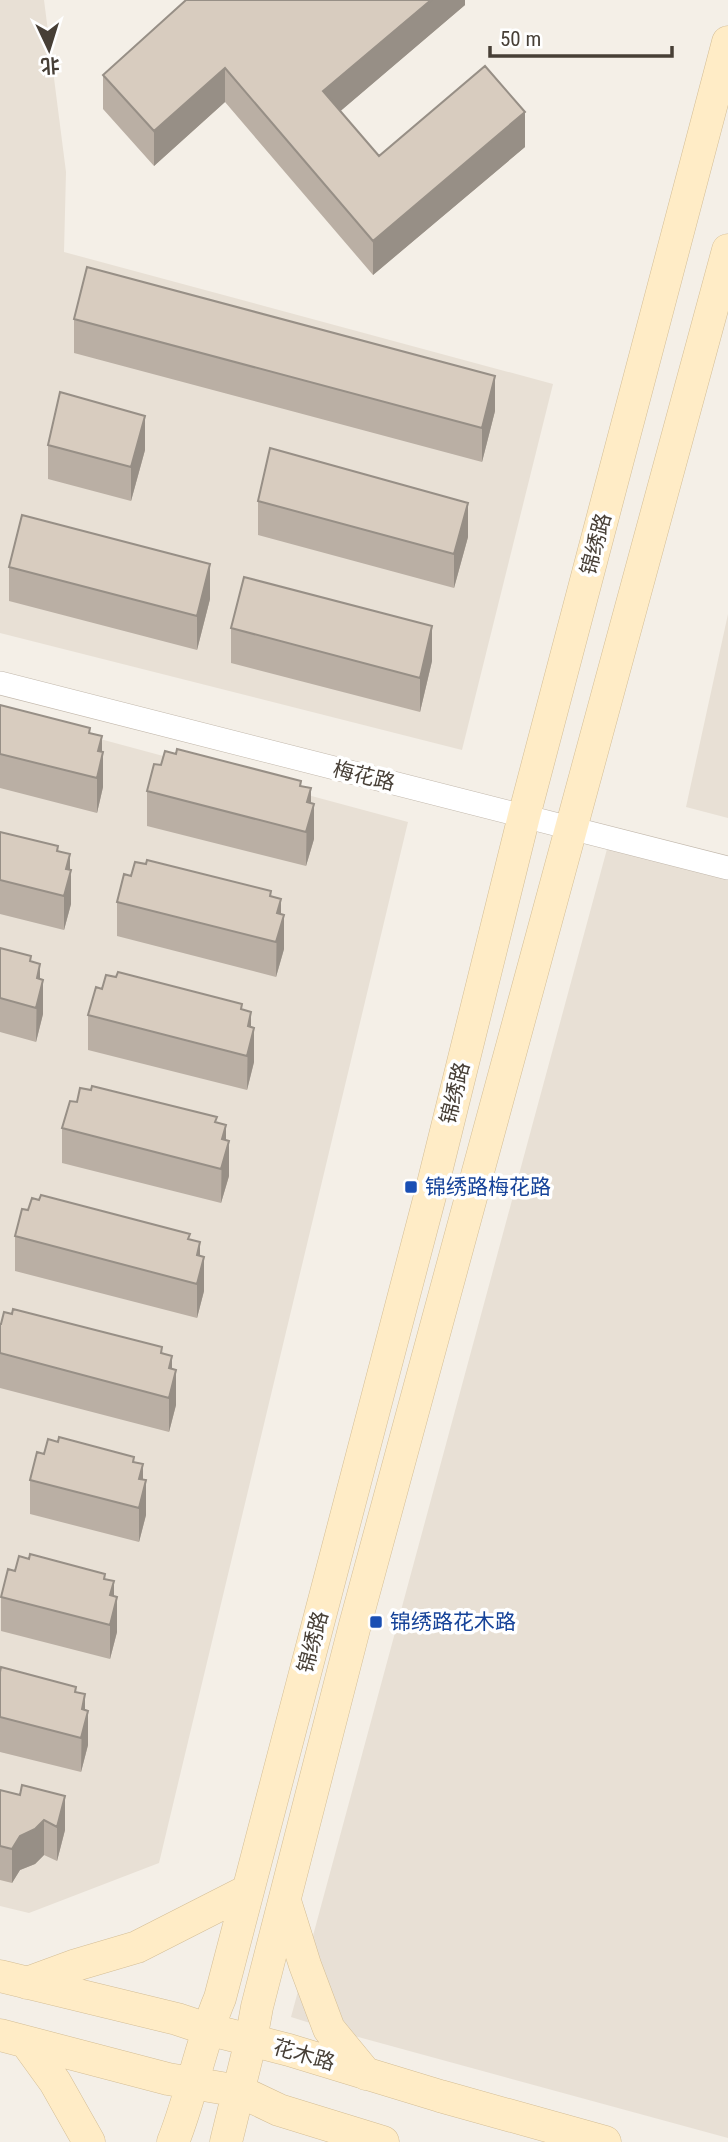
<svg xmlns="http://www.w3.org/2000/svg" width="728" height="2142" font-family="'Roboto Condensed','Noto Sans SC',sans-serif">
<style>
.residential{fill:#e8e0d5}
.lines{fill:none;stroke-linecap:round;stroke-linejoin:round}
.minor-casing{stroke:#c2b8ac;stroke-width:24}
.secondary-casing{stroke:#d4be96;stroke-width:33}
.minor{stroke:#fff;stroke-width:23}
.secondary{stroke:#ffecc6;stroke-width:32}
.wall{fill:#baafa4}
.shaded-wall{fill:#978f86}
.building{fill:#d8ccbf;stroke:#978f86;stroke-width:2}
.transit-dot{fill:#1a4fb4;stroke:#fff;stroke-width:2.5}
.labels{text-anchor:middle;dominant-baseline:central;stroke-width:7;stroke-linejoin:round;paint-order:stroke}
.street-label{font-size:21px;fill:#473f36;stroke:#fff}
.transit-label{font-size:21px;fill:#164399;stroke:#fff;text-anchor:start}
</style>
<rect width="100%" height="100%" fill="#f4efe7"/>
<path class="residential" d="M0,0H44L66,172L64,252L553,384L462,750L0,633Z
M728,614V818L686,807Z
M0,712L408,822L159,1863L29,1913L0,1906Z
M610,838L728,869V2138L329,2029L291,2017Z"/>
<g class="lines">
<defs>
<path id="minor" d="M0,683L728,868"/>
<path id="secondary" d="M285,1901L305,1965L329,2029L366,2074
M0,1976L177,2019L207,2029L289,2050L440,2096L605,2142
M27,1983L76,1965L137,1947L247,1891
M0,2035L168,2079L239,2091L279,2110L383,2142
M26,2042L55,2082L89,2142
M173,2142C192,2095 200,2045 220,1998L431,1192L524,816L728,42
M226,2142L251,2040L257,2007L355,1625L728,250"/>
</defs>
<use href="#minor" class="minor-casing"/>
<use href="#secondary" class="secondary-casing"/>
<use href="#minor" class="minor"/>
<use href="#secondary" class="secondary"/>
</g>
<path class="wall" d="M465,0V5L340,111L379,156L525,147L373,275L225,102L154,166L103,109V75Z
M74,319L495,411L482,462L74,353Z
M48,445L145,450L131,501L48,479Z
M258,501L468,537L454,588L258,535Z
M9,567L210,599L197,650L9,601Z
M231,628L432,661L420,712L231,663Z
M0,705L90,734L102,752L103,787L97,813L0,788Z
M161,765L301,786L311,803L314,839L306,866L147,826V791Z
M0,832L58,851L70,870L71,904L64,930L0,914Z
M131,876L271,896L281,914L284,949L276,977L117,936V902Z
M0,948L31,961L40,979L43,1014L36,1042L0,1032Z
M242,1010L251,1027L254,1062L247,1090L88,1050V1015Z
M91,1090L217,1123L226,1140L229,1176L221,1203L62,1163V1128L77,1102Z
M15,1236L190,1240L200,1256L204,1291L197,1318L15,1271Z
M0,1324L162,1353L172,1369L176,1405L169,1432L0,1388Z
M44,1454L134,1462L143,1480L146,1515L139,1542L30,1514V1480Z
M15,1571L105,1579L114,1596L117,1632L110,1659L1,1631V1597Z
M0,1672L76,1692L85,1710L88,1745L81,1772L0,1752Z
M0,1790L65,1830L57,1861L44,1855L35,1864L20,1870L12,1883L0,1880Z"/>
<path class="shaded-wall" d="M431,0H465V5L323,126V91Z
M225,68V102L154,166V131Z
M525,112V147L373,275V241Z
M495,376V411L482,462V428Z
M145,416V450L131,501V467Z
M468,503V537L454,588V554Z
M210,564V599L197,650V616Z
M432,626V661L420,712V678Z
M102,736V758L103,752V787L97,813V778L98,751Z
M311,788V815L314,804V839L306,866L307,802Z
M70,854V876L71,870V904L64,930V896L66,869Z
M281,899V926L284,915V949L276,977L277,913Z
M40,964V992L43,980V1014L36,1042L37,978Z
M251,1012V1039L254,1028V1062L247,1090L248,1026Z
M226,1125V1152L229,1141V1176L221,1203L222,1139Z
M200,1242V1271L204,1257V1291L197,1318V1255Z
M172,1356V1385L176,1370V1405L169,1432V1368Z
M143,1464V1491L146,1480V1515L139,1542V1479Z
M114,1581V1608L117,1597V1632L110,1659V1595Z
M85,1694V1723L88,1711V1745L81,1772L82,1709Z
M65,1796V1830L57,1861V1827Z
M44,1820V1855L35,1864L20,1870L12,1883V1849L20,1836Z"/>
<path class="building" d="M186,0H431L323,91L379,156L485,66L525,112L373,241L225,68L154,131L103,75Z
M87,267L495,376L482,428L74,319Z
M60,392L145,416L131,467L48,445Z
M270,448L468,503L454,554L258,501Z
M22,515L210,564L197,616L9,567Z
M244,577L432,626L420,678L231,628Z
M0,705L90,728L89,733L102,736L98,751L103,752L97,778L0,754Z
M177,749L301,781L300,786L311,788L307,802L314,804L306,832L147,791L154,764L161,765L165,751L176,754Z
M0,832L58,846L57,851L70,854L66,869L71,870L64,896L0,880Z
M147,860L271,891L270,896L281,899L277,913L284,915L276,942L117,902L124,874L131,876L135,862L146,864Z
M0,948L31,956L30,961L40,964L37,978L43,980L36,1008L0,998Z
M118,972L242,1004L241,1009L251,1012L248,1026L254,1028L247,1056L88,1015L96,987L102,989L106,975L116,977Z
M92,1086L217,1117L215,1122L226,1125L222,1139L229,1141L221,1169L62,1128L70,1101L77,1102L80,1088L91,1090Z
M41,1195L190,1234L188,1239L200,1242L197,1255L204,1257L197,1284L15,1236L22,1209L28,1210L32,1198L39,1200Z
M13,1309L162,1347L161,1353L172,1356L169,1368L176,1370L169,1398L0,1353V1324H1L4,1312L12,1314Z
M59,1437L134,1457L133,1462L143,1464L139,1479L146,1480L139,1508L30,1480L37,1452L44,1454L48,1439L58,1442Z
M30,1554L105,1574L104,1579L114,1581L110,1595L117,1597L110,1625L1,1597L8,1569L15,1571L19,1556L29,1559Z
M1,1667L76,1687L75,1692L85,1694L82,1709L88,1711L81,1738L0,1717V1672Z
M22,1785L65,1796L57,1827L44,1820L35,1829L20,1836L12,1849L0,1846V1790L20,1795Z"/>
<g class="transit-dot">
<rect x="404" y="1180" width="14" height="14" rx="3.5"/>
<rect x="369" y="1615" width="14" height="14" rx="3.5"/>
</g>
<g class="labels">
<g class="street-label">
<text transform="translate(596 544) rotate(-75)">锦绣路</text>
<text transform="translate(364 776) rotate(14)">梅花路</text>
<text transform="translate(455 1093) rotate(-76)">锦绣路</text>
<text transform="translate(313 1642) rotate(-75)">锦绣路</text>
<text transform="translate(304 2055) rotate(16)">花木路</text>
</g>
<g class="transit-label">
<text x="425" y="1187">锦绣路梅花路</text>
<text x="390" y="1622">锦绣路花木路</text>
</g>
</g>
<g transform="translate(49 49) rotate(176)" stroke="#ffffff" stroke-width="5" paint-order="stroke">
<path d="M0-5L12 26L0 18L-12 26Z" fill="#473f36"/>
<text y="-10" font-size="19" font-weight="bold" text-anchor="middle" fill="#473f36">北</text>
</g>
<path d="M490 46v10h182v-10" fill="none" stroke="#473f36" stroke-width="3.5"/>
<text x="500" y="46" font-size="21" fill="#473f36" stroke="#ffffff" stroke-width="5" paint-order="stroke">50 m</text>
</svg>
